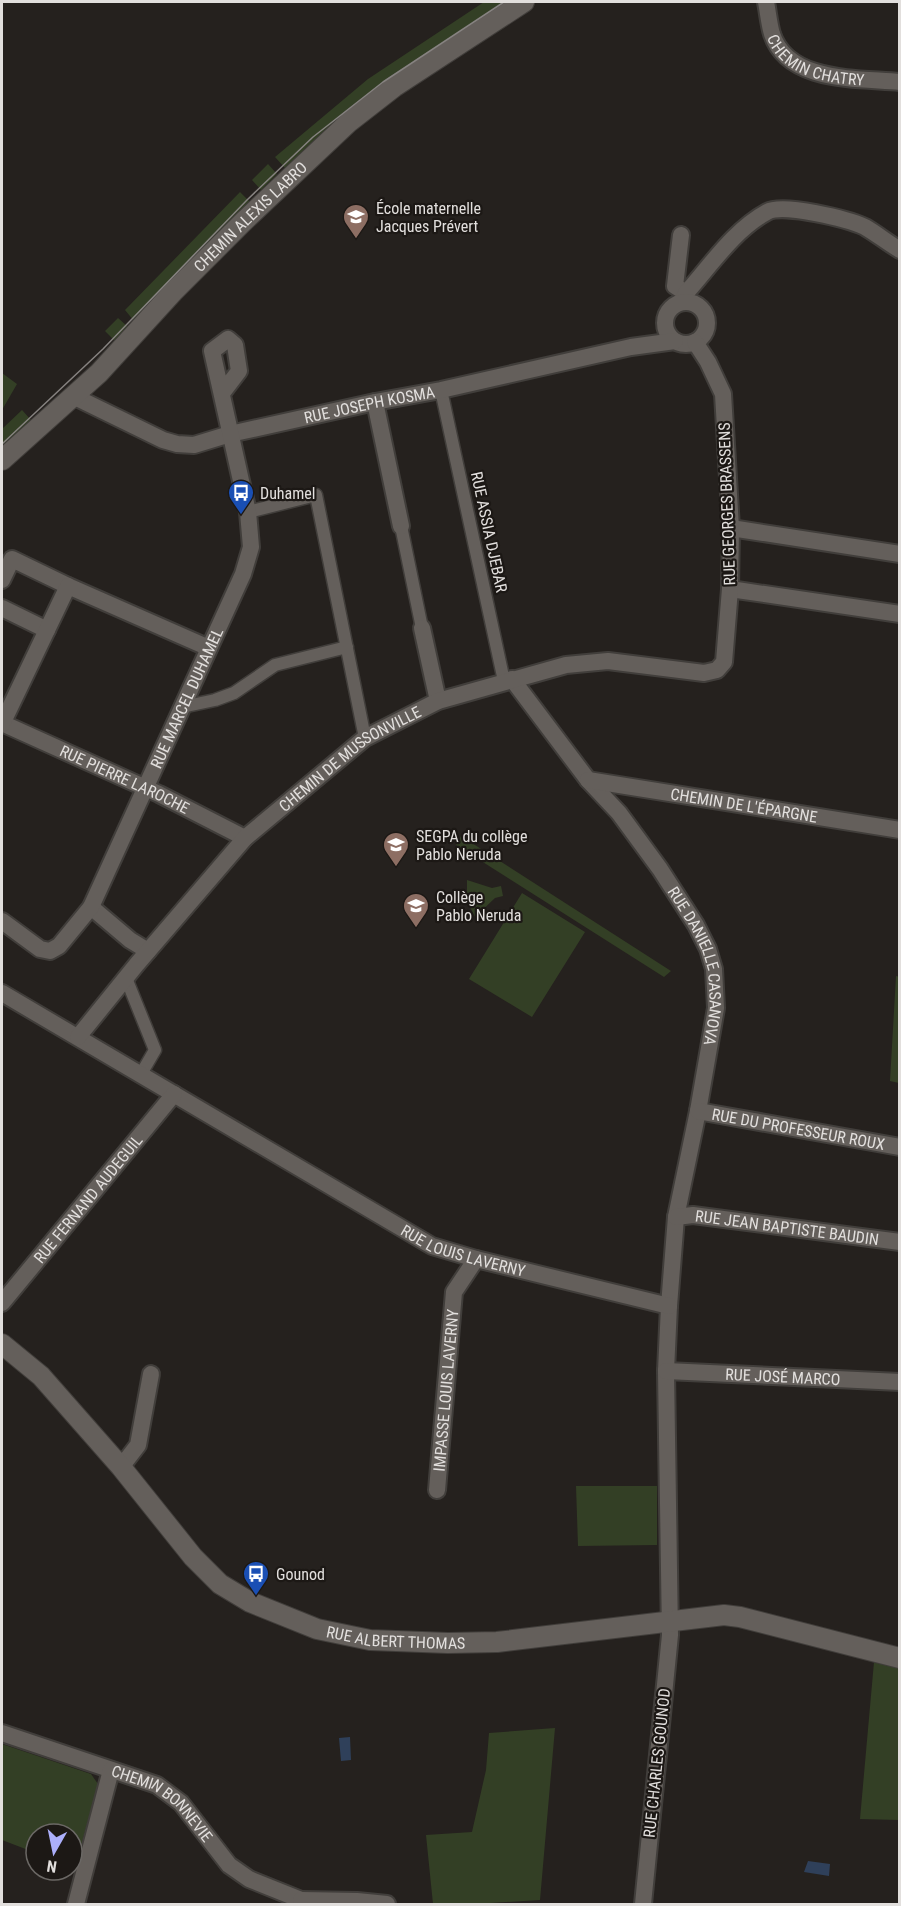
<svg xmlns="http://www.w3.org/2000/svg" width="901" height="1906" font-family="'Roboto Condensed',sans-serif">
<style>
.green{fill:#333f25}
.water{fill:#2f405a}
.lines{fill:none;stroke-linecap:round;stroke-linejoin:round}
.pedestrian-casing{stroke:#413e3b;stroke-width:15}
.minor-casing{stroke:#413e3b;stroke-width:20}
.tertiary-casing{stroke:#413e3b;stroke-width:22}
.pedestrian{stroke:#645f5b;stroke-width:12}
.minor{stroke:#645f5b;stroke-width:16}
.tertiary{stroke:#645f5b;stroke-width:20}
.tram{stroke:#878381;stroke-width:1.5}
.labels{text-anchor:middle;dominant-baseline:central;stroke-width:4.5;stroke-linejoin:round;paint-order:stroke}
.street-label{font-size:16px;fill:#e2dfdd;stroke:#1c1815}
.poi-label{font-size:16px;fill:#e2dfdd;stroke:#1c1815;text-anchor:start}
</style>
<rect width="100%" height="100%" fill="#25211e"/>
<path class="green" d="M484,2H510L342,117L285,168L275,157L368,79Z
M268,164L277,174L261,190L252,180Z
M240,192L250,202L134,321L125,310Z
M118,318L128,327L115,341L105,331Z
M2,373L17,384L2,410Z
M22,410L31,420L2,447V429Z
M461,836L671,971L664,977L456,845Z
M467,880L492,888L501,886L503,896L495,898L475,917L467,901Z
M522,893L585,932L532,1017L469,979Z
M896,976L900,977L899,1083L890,1081Z
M576,1486H657V1545L578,1546Z
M874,1662L899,1668V1820L860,1819Z
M555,1728L540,1900L474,1904H433L426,1835L472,1832L486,1770L489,1733Z
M2,1744L91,1774L98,1784L75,1868L72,1867V1834H36V1853L2,1840Z"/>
<path class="water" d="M350,1737L351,1760L341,1761L339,1738Z
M808,1861L830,1864L829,1876L804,1872Z"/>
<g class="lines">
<defs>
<path id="pedestrian" d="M441,390L504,681
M248,512L316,495L365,738
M401,526L422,628
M182,707L215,700L234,693L275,665L347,647
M126,978L155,1050L141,1074"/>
<g id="minor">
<path id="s1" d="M766,2C768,12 769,24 772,34C788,83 858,78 900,82"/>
<path d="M681,235L675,286L686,293"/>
<path d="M682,302L686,293C711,265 734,230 767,212C783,203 848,219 865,227C877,234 888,243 900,250"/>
<circle cx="686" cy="323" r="21"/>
<path id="s2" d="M73,396L163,440L177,444L194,445L230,434L375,402L441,390L631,347L675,341"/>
<path d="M375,402L401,526"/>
<path d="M731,528L900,554"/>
<path d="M2,580L12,559L68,586"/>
<path d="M730,589L900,614"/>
<path d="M2,608L47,630"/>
<path d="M422,628L438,701"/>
<path id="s3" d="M512,679L588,780L619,813L660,869L696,925L708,949L714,969L716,1008L698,1111L676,1217L669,1306L666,1371L670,1635L643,1904"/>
<path id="s4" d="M2,723L159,794L245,838"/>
<path d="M2,724L68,586L209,648"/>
<path id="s5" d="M588,780L900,830"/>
<path d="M91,907L130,940L148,951"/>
<path id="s6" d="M2,921L40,949L50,951L59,946L91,907L243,574L251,547L248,512L212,351L228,339L235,345L239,371L223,392"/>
<path id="s7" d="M2,993L432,1246L476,1259L669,1306"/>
<path id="s8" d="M78,1037L137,964L245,838L365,738L438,701L566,665L608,661L704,673L717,670L724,662L730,589L731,528L723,394L708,362L695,342"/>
<path id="s9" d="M698,1111L900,1147"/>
<path id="s10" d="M676,1217L693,1215L900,1242"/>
<path id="s11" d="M2,1303L174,1094"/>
<path id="s12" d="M666,1371L900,1382"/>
<path d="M121,1467L138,1445L151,1374"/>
<path id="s13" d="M437,1490L454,1292L476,1259"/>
<path id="s14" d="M2,1733L157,1785L181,1803L229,1865L249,1879L301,1900L305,1904"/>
<path d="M301,1900L357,1901L387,1904"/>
<path d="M76,1904L111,1770"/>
</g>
<g id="tertiary">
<path id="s15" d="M2,460L99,373L173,292L243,222L349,122L394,87L524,2"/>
<path id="s16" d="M2,1344L41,1376L121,1467L193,1557L220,1584L250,1602L317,1629L370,1640L448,1643L497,1642L724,1615L740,1617L900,1658"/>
</g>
</defs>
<use href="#pedestrian" class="pedestrian-casing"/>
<use href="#minor" class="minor-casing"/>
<use href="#tertiary" class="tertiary-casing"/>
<use href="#pedestrian" class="pedestrian"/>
<use href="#minor" class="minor"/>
<use href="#tertiary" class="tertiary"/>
<path class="tram" d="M2,444L103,349L247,200L313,137L383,82L504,2"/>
</g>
<defs>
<symbol id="school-pin" viewBox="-11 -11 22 30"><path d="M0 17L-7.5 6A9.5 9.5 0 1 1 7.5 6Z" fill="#8d6e63" stroke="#1c1815"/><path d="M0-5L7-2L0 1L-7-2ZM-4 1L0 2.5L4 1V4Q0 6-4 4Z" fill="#fff"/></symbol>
<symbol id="bus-pin" viewBox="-11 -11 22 30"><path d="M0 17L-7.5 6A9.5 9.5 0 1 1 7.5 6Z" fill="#1a4fb4" stroke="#1c1815"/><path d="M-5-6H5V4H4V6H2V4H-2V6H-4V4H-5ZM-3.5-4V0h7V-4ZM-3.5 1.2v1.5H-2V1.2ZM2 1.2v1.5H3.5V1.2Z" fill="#fff"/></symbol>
</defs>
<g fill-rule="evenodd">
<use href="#school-pin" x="341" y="202" width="30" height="40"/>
<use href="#bus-pin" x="226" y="478" width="30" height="40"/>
<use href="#school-pin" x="381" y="830" width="30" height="40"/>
<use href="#school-pin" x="401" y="891" width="30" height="40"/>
<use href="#bus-pin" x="241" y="1559" width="30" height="40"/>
</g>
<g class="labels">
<g class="street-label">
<text stroke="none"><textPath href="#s1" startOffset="88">CHEMIN CHATRY</textPath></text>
<text stroke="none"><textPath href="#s15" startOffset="348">CHEMIN ALEXIS LABRO</textPath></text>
<text stroke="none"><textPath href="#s2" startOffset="312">RUE JOSEPH KOSMA</textPath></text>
<text transform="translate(727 504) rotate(-92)">RUE GEORGES BRASSENS</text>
<text transform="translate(489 532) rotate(78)">RUE ASSIA DJEBAR</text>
<text stroke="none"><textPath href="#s6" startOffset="348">RUE MARCEL DUHAMEL</textPath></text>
<text stroke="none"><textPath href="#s8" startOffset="392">CHEMIN DE MUSSONVILLE</textPath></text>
<text stroke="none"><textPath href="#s4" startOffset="135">RUE PIERRE LAROCHE</textPath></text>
<text stroke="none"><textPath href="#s5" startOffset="158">CHEMIN DE L'ÉPARGNE</textPath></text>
<text stroke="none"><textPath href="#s3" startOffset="348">RUE DANIELLE CASANOVA</textPath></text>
<text stroke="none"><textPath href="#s9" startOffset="102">RUE DU PROFESSEUR ROUX</textPath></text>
<text stroke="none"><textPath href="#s11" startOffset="135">RUE FERNAND AUDEGUIL</textPath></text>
<text stroke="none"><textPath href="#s10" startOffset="112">RUE JEAN BAPTISTE BAUDIN</textPath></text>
<text stroke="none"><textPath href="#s7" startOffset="530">RUE LOUIS LAVERNY</textPath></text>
<text stroke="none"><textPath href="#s12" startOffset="117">RUE JOSÉ MARCO</textPath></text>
<text stroke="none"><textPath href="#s13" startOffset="100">IMPASSE LOUIS LAVERNY</textPath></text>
<text stroke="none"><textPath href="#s16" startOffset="512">RUE ALBERT THOMAS</textPath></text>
<text transform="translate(657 1763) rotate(-84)">RUE CHARLES GOUNOD</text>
<text stroke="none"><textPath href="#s14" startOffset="178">CHEMIN BONNEVIE</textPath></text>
</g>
<g class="poi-label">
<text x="376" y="208">École maternelle<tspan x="376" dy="18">Jacques Prévert</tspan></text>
<text x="260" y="493">Duhamel</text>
<text x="416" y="836">SEGPA du collège<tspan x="416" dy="18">Pablo Neruda</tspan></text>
<text x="436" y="897">Collège<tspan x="436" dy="18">Pablo Neruda</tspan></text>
<text x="276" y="1574">Gounod</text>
</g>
</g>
<rect width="901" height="1906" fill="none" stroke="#e2dfdd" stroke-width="6"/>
<g transform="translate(54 1852) rotate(189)"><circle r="28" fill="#1c1815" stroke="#6b6865" stroke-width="1.5"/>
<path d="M0-4.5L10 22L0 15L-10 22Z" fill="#acaffb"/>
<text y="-9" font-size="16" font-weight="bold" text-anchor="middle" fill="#e2dfdd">N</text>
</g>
</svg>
